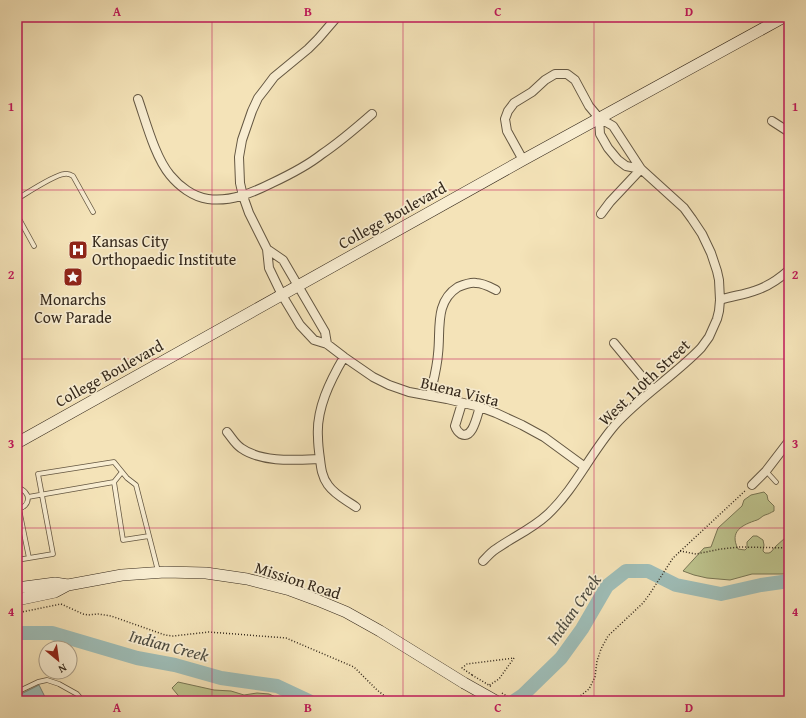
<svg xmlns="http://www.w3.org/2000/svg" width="806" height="718" font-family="'Gentium Book Plus',serif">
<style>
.green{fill:#bdc38d;stroke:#787654}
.water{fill:#9ebdb7;stroke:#748179}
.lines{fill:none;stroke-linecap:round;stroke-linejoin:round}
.river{stroke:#9ebdb7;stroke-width:14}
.lane-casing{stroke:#645742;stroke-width:5.5}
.street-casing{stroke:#645742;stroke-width:10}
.secondary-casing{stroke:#34281b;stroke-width:12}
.path{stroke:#34281b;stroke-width:1.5;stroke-dasharray:1 2;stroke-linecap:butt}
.lane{stroke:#f8edd1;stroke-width:4}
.street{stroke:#f8edd1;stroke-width:8}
.secondary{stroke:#f8edd1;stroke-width:11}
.secondary-bridge-casing{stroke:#34281b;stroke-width:12;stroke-linecap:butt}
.path-bridge{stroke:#34281b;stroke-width:1.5;stroke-dasharray:1 2;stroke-linecap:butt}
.secondary-bridge{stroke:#f8edd1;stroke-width:11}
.grid{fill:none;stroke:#c2185b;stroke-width:1;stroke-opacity:0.55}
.labels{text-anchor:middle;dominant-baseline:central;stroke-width:3.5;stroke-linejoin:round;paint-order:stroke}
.street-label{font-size:16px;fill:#34281b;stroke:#f8edd1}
.poi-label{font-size:16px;fill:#34281b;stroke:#f8edd1;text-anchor:start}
.water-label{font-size:17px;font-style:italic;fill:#4e4d42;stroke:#f8edd1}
.neatline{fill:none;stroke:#c2185b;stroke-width:1.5}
.grid-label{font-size:13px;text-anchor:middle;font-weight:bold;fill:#c2185b}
</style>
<rect width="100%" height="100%" fill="#f4e3b8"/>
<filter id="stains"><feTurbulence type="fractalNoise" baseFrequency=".005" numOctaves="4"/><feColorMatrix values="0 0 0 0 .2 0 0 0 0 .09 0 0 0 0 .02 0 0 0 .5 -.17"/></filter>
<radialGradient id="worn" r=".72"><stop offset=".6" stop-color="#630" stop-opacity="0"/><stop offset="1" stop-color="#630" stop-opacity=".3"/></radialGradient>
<path class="green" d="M764,492L767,495L768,500L774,506V511C770,513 769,514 765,515C762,516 760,519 757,520C742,525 729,531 738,549L745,550L747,548V542L753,536H757L763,540L764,545L763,551L765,553H769L771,552L776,546L785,538L789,533V574H752L730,580L707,578L694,575L683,571L704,548L711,547L718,528L742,506L744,500L751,495Z
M178,682L214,690L231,691L244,695L257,693L269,694L280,699L282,701H184L182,700L172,688Z"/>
<path class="water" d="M39,685L47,701H17V696Z"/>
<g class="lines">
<path class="river" d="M17,633H52L137,658L175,665L221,678L277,686L309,701
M514,701L523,695L561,658L582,629L607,586L626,571H648L676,585L721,594L761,585L789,581"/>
<defs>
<path id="lane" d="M17,199C27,193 54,175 64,174C68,173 70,174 73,176L93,212
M17,215L34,246
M766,471L776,482
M114,482L122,472
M17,488C31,490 32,507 17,509
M28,497L114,482L123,540L149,536
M19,509L29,558
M17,560L53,554L38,474L114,462L127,478L136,485L158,571
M17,692L38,682L47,680L59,684L77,694L83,701"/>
<path id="street" d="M337,17L318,39L308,49L274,77L265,89L258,98L252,111L242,140L239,157L240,183L243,196L249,213L267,249L269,268L282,295L300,325L314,340L327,344L344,357L373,377L389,385L409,392L447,399L480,407L496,413L522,425L544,437L585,467
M138,99C146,122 155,157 170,175C179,186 193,197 208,199C231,202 252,193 272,183C289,175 307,166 322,154C340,142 356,128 372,114
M599,118L600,134L608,148L618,160L626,166L641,169
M772,121L789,132
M601,214L610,202L641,169
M267,249L283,260L325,332L327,344
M720,300C731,296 743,295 754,291C767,287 779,279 789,270
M614,343L653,390
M344,357C330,381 316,409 318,437C318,444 319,452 320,459C321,468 322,477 328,485C335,495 346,500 356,507
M430,396C433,382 437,368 438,354C441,330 434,302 458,287C463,285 471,282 476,283C483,283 490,287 496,290
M462,403L455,426C456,429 458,432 461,434C473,440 477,415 480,407
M227,432C232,438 235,444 241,448C262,463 296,460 320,459
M752,485L766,471L789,441
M483,561C487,557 491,552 496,549C513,537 532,529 547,515C575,489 590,454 615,425C641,396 674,376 701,348L709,337L717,319L719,311L720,300L719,280L717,271L711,253L702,234L692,219L684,208L641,169L613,126L599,118L589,106L575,80L567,74H555L545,80L532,92L514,103L508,111L505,119L507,131L523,160"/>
<path id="secondary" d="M17,443L523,160L784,17
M17,588L55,583L68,585L122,575L165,572L206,573L247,579L290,590L317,600L346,612L380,631L464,683
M17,600L55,592L68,585"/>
</defs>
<use href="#lane" class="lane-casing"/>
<use href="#street" class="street-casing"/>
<use href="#secondary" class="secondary-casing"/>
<path class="path" d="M789,540V543
M680,551L696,554L721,549L740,547L789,548
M17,613L61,604L83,614L88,615L98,614L111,616L165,635L173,636L209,632L286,638L354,667L377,690L386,697L393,701
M472,675L462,668L467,664L514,658L499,679L488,686
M467,701L472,698
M570,701L579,697L589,689L595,677L597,661L601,649L608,636L643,603L649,595L673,558L746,490"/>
<use href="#lane" class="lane"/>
<use href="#street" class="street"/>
<use href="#secondary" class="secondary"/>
<defs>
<path id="secondary-bridge" d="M464,683L496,701"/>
</defs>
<use href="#secondary-bridge" class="secondary-bridge-casing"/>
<path class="path-bridge" d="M472,675L492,687
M502,693L514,701"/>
<use href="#secondary-bridge" class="secondary-bridge"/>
</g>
<path class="grid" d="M212,17V701M403,17V701M594,17V701M17,190H789M17,359H789M17,528H789"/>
<defs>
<symbol id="hospital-square" viewBox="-11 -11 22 22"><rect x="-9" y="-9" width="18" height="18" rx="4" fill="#8f2418" stroke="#f8edd1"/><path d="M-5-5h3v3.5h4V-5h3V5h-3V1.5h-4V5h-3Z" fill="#fff"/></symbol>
<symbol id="sight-square" viewBox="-11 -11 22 22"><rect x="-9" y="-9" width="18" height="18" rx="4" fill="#8f2418" stroke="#f8edd1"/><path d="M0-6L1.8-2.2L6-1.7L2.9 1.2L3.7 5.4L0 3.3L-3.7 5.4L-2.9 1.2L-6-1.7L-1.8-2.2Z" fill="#fff"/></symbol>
</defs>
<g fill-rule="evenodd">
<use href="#hospital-square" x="67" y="239" width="22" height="22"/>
<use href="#sight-square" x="62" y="266" width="22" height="22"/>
</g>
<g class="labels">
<g class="street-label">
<text transform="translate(392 215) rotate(-29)">College Boulevard</text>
<text transform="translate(109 373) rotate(-29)">College Boulevard</text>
<text transform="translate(644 382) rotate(-43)">West 110th Street</text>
<text transform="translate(460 391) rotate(14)">Buena Vista</text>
<text transform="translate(298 580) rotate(18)">Mission Road</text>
</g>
<g class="poi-label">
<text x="92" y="241">Kansas City<tspan x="92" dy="18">Orthopaedic Institute</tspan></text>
<text x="73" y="299" text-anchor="middle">Monarchs<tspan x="73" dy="18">Cow Parade</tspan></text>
</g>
<g class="water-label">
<text transform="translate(573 609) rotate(-55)">Indian Creek</text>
<text transform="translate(169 645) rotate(15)">Indian Creek</text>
</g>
</g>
<rect width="806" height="718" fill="none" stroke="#f4e3b8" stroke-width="44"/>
<g transform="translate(58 660) rotate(151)"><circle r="19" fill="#f8edd1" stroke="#aa9e88"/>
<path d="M0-3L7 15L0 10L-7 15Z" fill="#8f2418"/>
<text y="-6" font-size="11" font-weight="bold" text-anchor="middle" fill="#34281b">N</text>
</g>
<rect x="22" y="22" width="762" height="674" class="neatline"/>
<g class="grid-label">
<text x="117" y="16">A</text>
<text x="308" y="16">B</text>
<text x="498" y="16">C</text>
<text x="689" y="16">D</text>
<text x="11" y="111">1</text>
<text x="795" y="111">1</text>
<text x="11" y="279">2</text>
<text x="795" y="279">2</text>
<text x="11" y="448">3</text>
<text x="795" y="448">3</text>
<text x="11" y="616">4</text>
<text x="795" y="616">4</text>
<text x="117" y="712">A</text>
<text x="308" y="712">B</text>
<text x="498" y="712">C</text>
<text x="689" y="712">D</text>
</g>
<rect width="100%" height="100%" filter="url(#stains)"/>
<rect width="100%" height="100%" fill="url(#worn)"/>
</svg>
